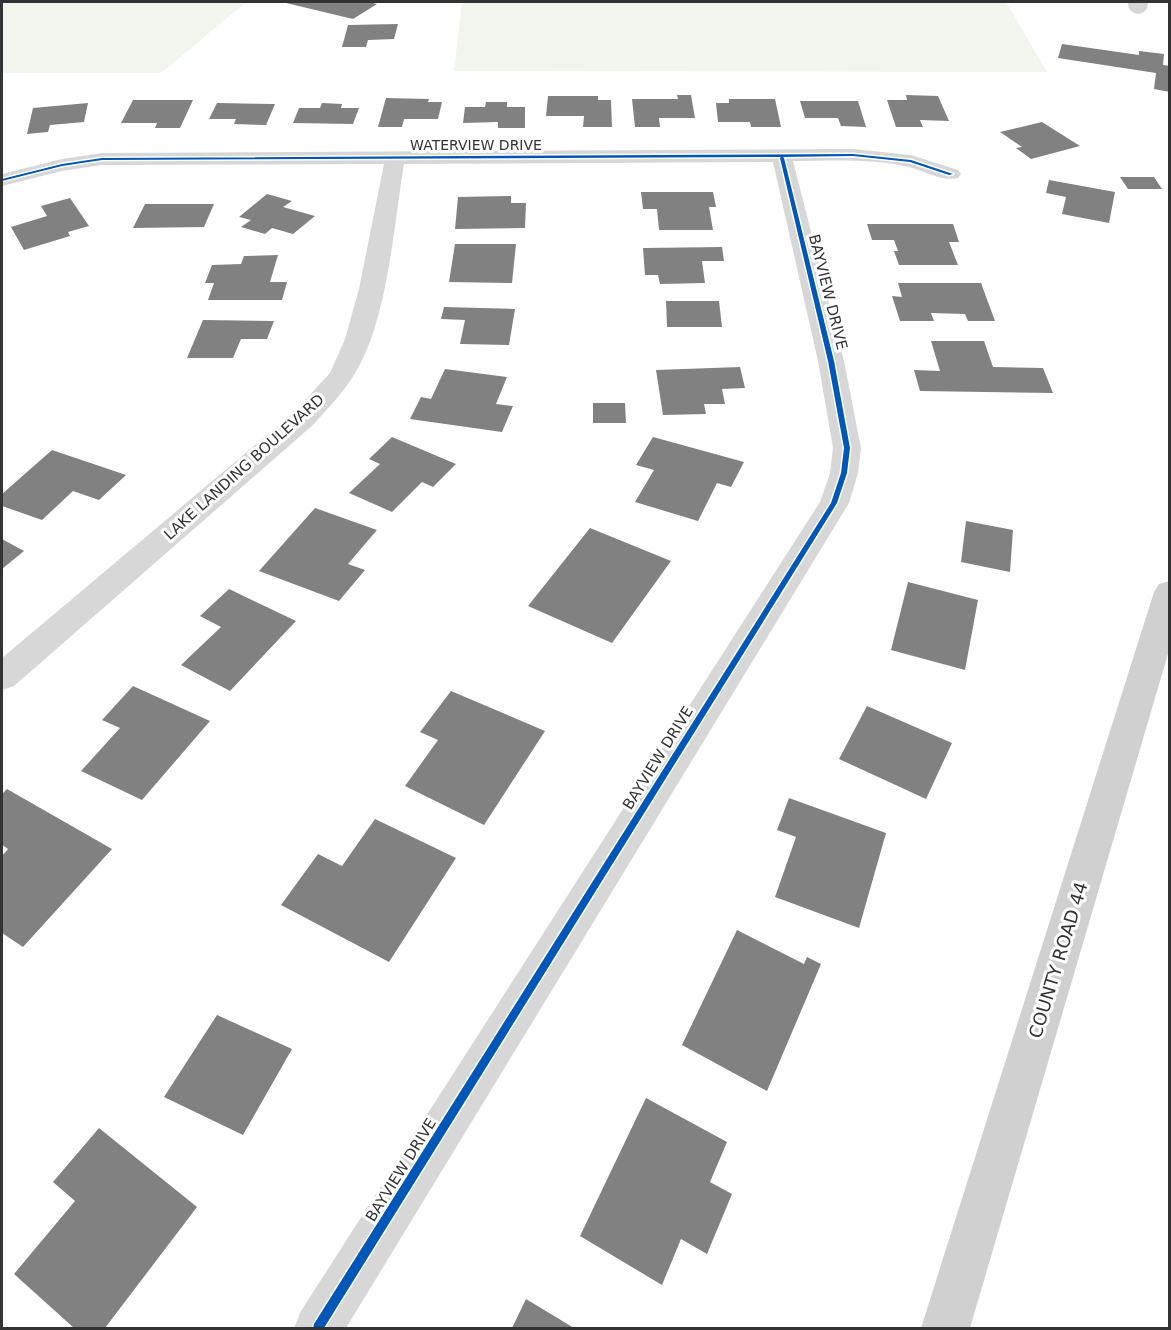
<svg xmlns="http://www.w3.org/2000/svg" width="1171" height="1330" font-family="'DejaVu Sans',sans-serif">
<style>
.green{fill:#f1f5ed}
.building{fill:#818181}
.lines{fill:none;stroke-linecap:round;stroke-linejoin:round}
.lane{stroke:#d7d7d7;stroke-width:20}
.street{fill:#d7d7d7;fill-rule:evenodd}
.secondary{fill:#d0d0d0;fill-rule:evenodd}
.cycleway-casing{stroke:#fff;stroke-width:3}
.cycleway{fill:#0057b8;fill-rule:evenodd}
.labels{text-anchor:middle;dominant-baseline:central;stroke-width:6;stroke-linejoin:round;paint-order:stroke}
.far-street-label{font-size:14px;fill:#333;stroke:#fff}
.street-label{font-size:15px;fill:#333;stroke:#fff}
.near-street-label{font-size:18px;fill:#333;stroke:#fff}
</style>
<rect width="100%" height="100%" fill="#fff"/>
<path class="green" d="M2,2H246L161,73H2Z
M462,2H1006L1047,72L454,71Z"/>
<path class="building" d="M289,2H368L377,4L353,19L286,3Z
M398,24L394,39L368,40L366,47H342L348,25Z
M1062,44L1139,55V51L1164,54L1163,65L1170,66V92L1154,89L1156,73L1058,58Z
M677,95H691L695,118H659L660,127H635L632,99H678Z
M906,95L938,96L949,121L920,120L923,127H896L887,100H907Z
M548,96H598V100H611L612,127H583L584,116H546Z
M386,98L429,99L428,102H442L438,119H404L402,127H378Z
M729,99H775L781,127H751L750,122H718L716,103H729Z
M133,100H193L180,128H155L157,123H121Z
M800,101H858L866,127L841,126L838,118H805Z
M486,102H507V107H525V128H498V122L463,123L465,107H485Z
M88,103L84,122L50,125L48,132L27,134L33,108Z
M217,103L275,104L266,125L234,124L236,119H209Z
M322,103L342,104L341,108H359L353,124L293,123L299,108H320Z
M1042,122L1080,146L1031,159L1016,148L1022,147L1000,132Z
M1120,177H1154L1162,189H1128Z
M1049,180L1115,192L1109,223L1062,214L1066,197L1046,193Z
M641,192H713L716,207H709L713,230H659L657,209H643Z
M267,194L292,201L283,207L315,216L293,234L272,228L265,234L241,227L251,220L239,217Z
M511,196V203H526L525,228L455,229L458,197Z
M70,198L89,226L68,232L70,236L24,250L11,227L47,216L41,206Z
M145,204H214L204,227L133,228Z
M867,224H953L959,242H949L958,265H899L894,251H898L894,240H872Z
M455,244H516L512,283L449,282Z
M722,247L724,261H702L705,283L660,284L658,275H645L643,248Z
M278,255L270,282H287L282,300H208L214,283H205L212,265L241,264L244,256Z
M898,283H981L995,321H968L965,314L931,313L934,321H900L892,296L902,297Z
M666,301H719L722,327H667Z
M444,307L515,309L509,345L460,344L465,320L441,319Z
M203,320L274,321L267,339H241L233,358H187Z
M931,341H984L993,367L1043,368L1053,393L920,391L914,370L940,371Z
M740,367L745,388L722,389L725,404H704L706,414L663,415L656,370Z
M445,369L507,377L496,404L513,406L502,432L410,419L421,397L431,399Z
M593,403H625L626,423H593Z
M392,437L456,464L433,487L422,482L392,512L349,493L380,464L369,459Z
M653,437L744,462L731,487L717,483L698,521L635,502L654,470L636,465Z
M52,450L126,475L99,500L73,491L42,520L2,506V494Z
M315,508L377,530L348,564L365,570L339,601L259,571Z
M966,521L1013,530L1010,572L961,562Z
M590,528L671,561L612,643L528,606Z
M2,539L24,551L2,569Z
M908,582L978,600L965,670L891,650Z
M229,589L296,621L230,691L181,665L221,627L200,616Z
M133,686L210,721L142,800L81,771L120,728L102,720Z
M451,691L545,731L484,825L405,786L438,740L420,732Z
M867,706L952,743L926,799L839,759Z
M7,789L112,849L23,947L2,933V856L8,849L2,845V794Z
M789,798L886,833L859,928L775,897L796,837L777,830Z
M375,819L456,858L389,962L281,905L318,854L342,866Z
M737,930L804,964L807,957L821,964L767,1091L682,1045Z
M217,1015L292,1049L243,1135L164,1097Z
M646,1098L727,1142L710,1182L732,1194L707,1254L681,1239L662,1285L580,1236Z
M99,1128L197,1207L105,1328H74L14,1274L75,1201L53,1182Z
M526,1299L574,1328H512Z"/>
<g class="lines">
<path class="lane" d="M1138,4V2"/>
<path class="street" d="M853,149L911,155L958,170L961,174L958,178C942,182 925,171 909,167C872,158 831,161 793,161L844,361L861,448L858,473L849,503L346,1328H294L301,1311L820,502L830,473L833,448L818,361L773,162L404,164C394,225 388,314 358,368C346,390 329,407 313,425L14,686L2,690V658L293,413L330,373L345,339L359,289L384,164L102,165L62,171L2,186V174L62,159L102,153Z"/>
<path class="secondary" d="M1170,581V647L970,1328H921L1154,592L1159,584Z"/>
<defs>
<path id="cycleway" d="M853,154L911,160L953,174L949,175L910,162L853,156L783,157L784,158L834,361L850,448L847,473L837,503L324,1328H313L314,1324L831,503L841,473L844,448L828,361L780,158L781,157L102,160L62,166L2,181V179L62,164L102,158Z"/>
</defs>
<use href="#cycleway" class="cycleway-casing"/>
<use href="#cycleway" class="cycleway"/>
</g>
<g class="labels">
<g class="far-street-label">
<text x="476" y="145">WATERVIEW DRIVE</text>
</g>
<g class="street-label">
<text transform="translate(828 292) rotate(76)">BAYVIEW DRIVE</text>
<text transform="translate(244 467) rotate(-42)">LAKE LANDING BOULEVARD</text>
<text transform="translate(658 758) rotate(-58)">BAYVIEW DRIVE</text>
<text transform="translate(401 1170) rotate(-58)">BAYVIEW DRIVE</text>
</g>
<g class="near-street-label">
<text transform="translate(1058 960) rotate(-73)">COUNTY ROAD 44</text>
</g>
</g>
<rect width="1171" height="1330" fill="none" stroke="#333333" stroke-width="6"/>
</svg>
